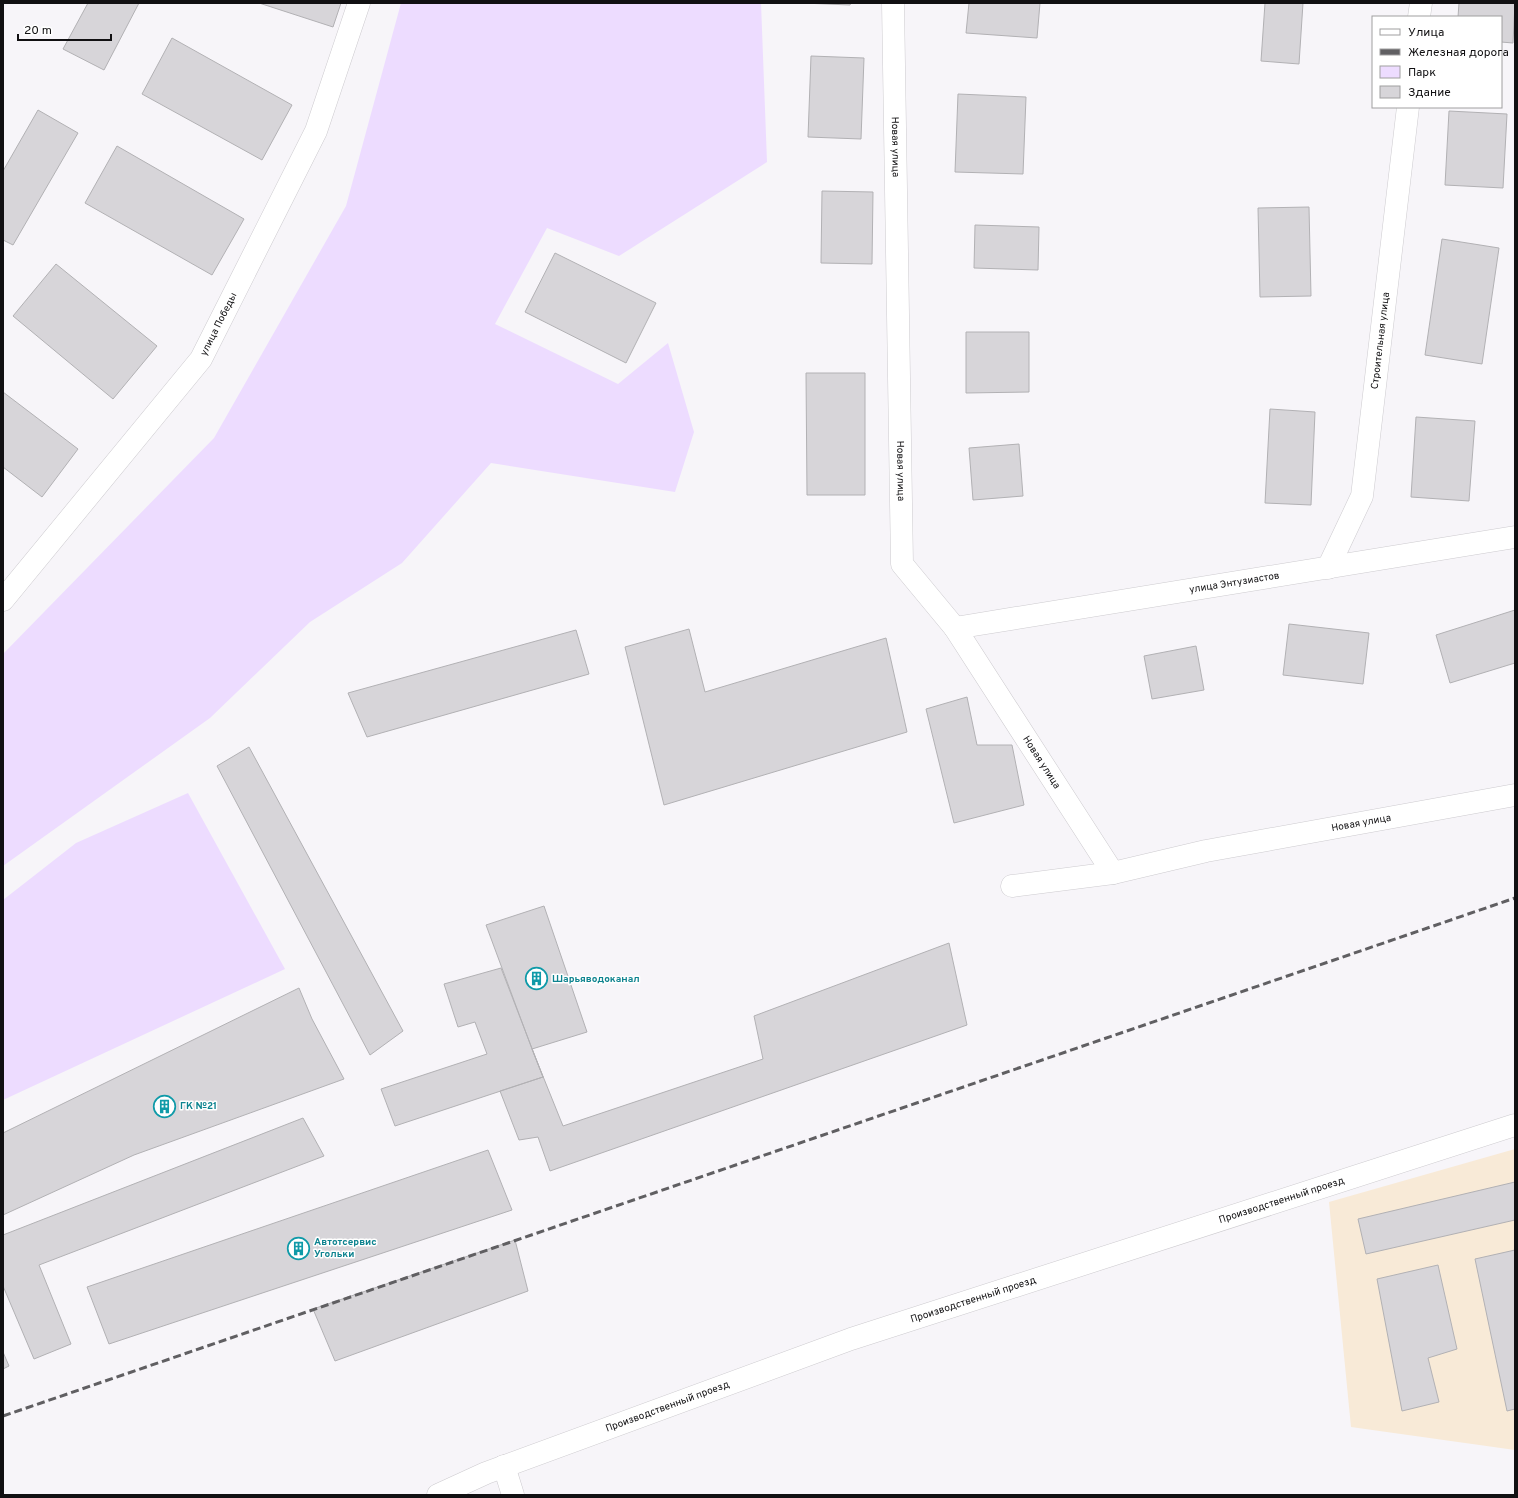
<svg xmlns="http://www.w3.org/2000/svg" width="1518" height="1498" font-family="Overpass,sans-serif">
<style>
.industrial{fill:#f8ead7}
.green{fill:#eddcff}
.building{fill:#d7d5d9;stroke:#b2b1b4}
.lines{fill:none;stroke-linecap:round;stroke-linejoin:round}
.minor-casing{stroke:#cdcbcf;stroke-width:23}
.minor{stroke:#fff;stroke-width:22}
.rail{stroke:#605f62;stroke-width:3;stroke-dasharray:8 4;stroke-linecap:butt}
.labels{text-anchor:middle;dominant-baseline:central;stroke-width:3;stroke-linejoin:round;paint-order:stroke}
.street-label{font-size:10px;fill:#111012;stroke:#fff}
.culture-label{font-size:10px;font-weight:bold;fill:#0d838f;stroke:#fff;text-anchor:start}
</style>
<rect width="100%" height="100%" fill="#f7f5f9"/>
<path class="industrial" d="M1515,1149V1450L1351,1427L1329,1202Z"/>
<path class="green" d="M401,3H761L767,162L619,256L547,228L495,324L618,384L668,343L694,432L675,492L491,463L402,563L310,622L210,718L3,866V654L214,438L346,206Z
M188,793L285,969L3,1100V900L76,843Z"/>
<path class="building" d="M88,3H139L104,70L63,49Z
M259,3H341L333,27Z
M803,3H851L850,5Z
M969,3H1040L1037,38L966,33Z
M1265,3H1303L1299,64L1261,61Z
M1459,3H1515L1513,43L1501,42V17H1458Z
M172,38L292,105L262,160L142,94Z
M811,56L864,58L861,139L808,137Z
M958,94L1026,97L1023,174L955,172Z
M38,110L78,133L13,245L3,240V171Z
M1449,111L1507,114L1503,188L1445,185Z
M117,146L244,219L212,275L85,203Z
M822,191L873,192L872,264L821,263Z
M1309,207L1311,296L1260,297L1258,208Z
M975,225L1039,227L1038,270L974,268Z
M1442,239L1499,248L1482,364L1425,355Z
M555,253L656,303L626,363L525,312Z
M56,264L157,346L113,399L13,316Z
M966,332H1029V392L966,393Z
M806,373H865V495H807Z
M3,392L78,449L42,497L3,467Z
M1270,409L1315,412L1311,505L1265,503Z
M1416,417L1475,421L1469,501L1411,497Z
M1019,444L1023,496L973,500L969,448Z
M1515,610V663L1450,683L1436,635Z
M1289,624L1369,633L1363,684L1283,675Z
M689,629L705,692L886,638L907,732L664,805L625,647Z
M576,630L589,674L367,737L348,693Z
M1196,646L1204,690L1152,699L1144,656Z
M967,697L977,745H1012L1024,805L954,823L926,709Z
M249,747L403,1031L370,1055L217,766Z
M544,906L587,1032L532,1049L486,925Z
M949,943L967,1025L550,1171L538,1137L519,1140L500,1091L543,1077L532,1049L563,1126L763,1059L754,1016Z
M501,968L543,1077L395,1126L381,1089L487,1054L475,1022L458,1027L444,984Z
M299,988L312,1019L344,1079L134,1155L3,1215V1133Z
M303,1118L324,1156L39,1265L71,1344L34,1359L3,1286V1235Z
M488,1150L512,1210L109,1344L87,1287Z
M1515,1182V1220L1366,1254L1358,1219Z
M515,1240L528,1291L335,1361L313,1309Z
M1515,1250V1409L1507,1411L1475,1259Z
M1438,1265L1457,1349L1428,1358L1439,1402L1402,1411L1377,1279Z
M3,1352L9,1366L3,1369Z"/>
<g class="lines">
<defs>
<g id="minor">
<path id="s1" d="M893,3L902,564L955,628L1113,873"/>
<path d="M1419,17L1421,3"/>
<path id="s2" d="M1328,568L1362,496L1408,107"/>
<path id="s3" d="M3,600L201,359L316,131L359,3"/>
<path id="s4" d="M955,628L1515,537"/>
<path id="s5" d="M1012,886L1113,873L1206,851L1515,795"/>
<path d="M504,1466L513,1495"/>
<path id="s6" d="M438,1495L486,1473L851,1339L1515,1125"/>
</g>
</defs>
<use href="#minor" class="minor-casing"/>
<use href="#minor" class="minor"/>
<path class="rail" d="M3,1416L1515,898"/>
</g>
<defs>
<symbol id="building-ring" viewBox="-11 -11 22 22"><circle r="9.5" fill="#fff" stroke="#0f9aa8" stroke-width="1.5"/><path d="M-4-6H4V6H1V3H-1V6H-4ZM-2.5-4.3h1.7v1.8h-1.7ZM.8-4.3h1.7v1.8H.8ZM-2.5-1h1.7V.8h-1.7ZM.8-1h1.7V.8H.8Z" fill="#0f9aa8"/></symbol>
</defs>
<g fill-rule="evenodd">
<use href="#building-ring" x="524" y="966" width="25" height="25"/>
<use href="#building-ring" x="152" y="1094" width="25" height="25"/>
<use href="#building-ring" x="286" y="1236" width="25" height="25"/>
</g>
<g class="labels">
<g class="street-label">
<text stroke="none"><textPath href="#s1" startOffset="144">Новая улица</textPath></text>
<text stroke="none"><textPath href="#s3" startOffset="351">улица Победы</textPath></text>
<text stroke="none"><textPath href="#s2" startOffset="236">Строительная улица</textPath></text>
<text stroke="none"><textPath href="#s1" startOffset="468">Новая улица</textPath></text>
<text stroke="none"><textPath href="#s4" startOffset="283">улица Энтузиастов</textPath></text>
<text stroke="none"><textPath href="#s1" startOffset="804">Новая улица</textPath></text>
<text stroke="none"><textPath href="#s5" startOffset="355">Новая улица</textPath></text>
<text stroke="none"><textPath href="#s6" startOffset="894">Производственный проезд</textPath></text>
<text stroke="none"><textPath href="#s6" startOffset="570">Производственный проезд</textPath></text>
<text stroke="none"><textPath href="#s6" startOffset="246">Производственный проезд</textPath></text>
</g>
<g class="culture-label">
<text x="552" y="979">Шарьяводоканал</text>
<text x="180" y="1106">ГК №21</text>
<text x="314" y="1242">Автотсервис<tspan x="314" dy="12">Угольки</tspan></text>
</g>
</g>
<rect width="1518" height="1498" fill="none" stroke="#111012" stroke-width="8"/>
<rect x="1372" y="16" width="130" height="92" fill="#ffffff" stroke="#a09fa0"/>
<rect x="1380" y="29" width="20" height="6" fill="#ffffff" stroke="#a09fa0"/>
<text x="1408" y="36" font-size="12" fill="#111012">Улица</text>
<rect x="1380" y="49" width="20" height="6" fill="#605f62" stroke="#a09fa0"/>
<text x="1408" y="56" font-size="12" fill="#111012">Железная дорога</text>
<rect x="1380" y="66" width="20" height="12" fill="#eddcff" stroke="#a09fa0"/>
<text x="1408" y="76" font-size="12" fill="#111012">Парк</text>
<rect x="1380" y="86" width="20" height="12" fill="#d7d5d9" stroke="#a09fa0"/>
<text x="1408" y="96" font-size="12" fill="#111012">Здание</text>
<path d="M18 34v6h93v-6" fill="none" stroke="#111012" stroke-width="2"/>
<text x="24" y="34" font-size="12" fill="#111012" stroke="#ffffff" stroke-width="3" paint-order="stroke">20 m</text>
</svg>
